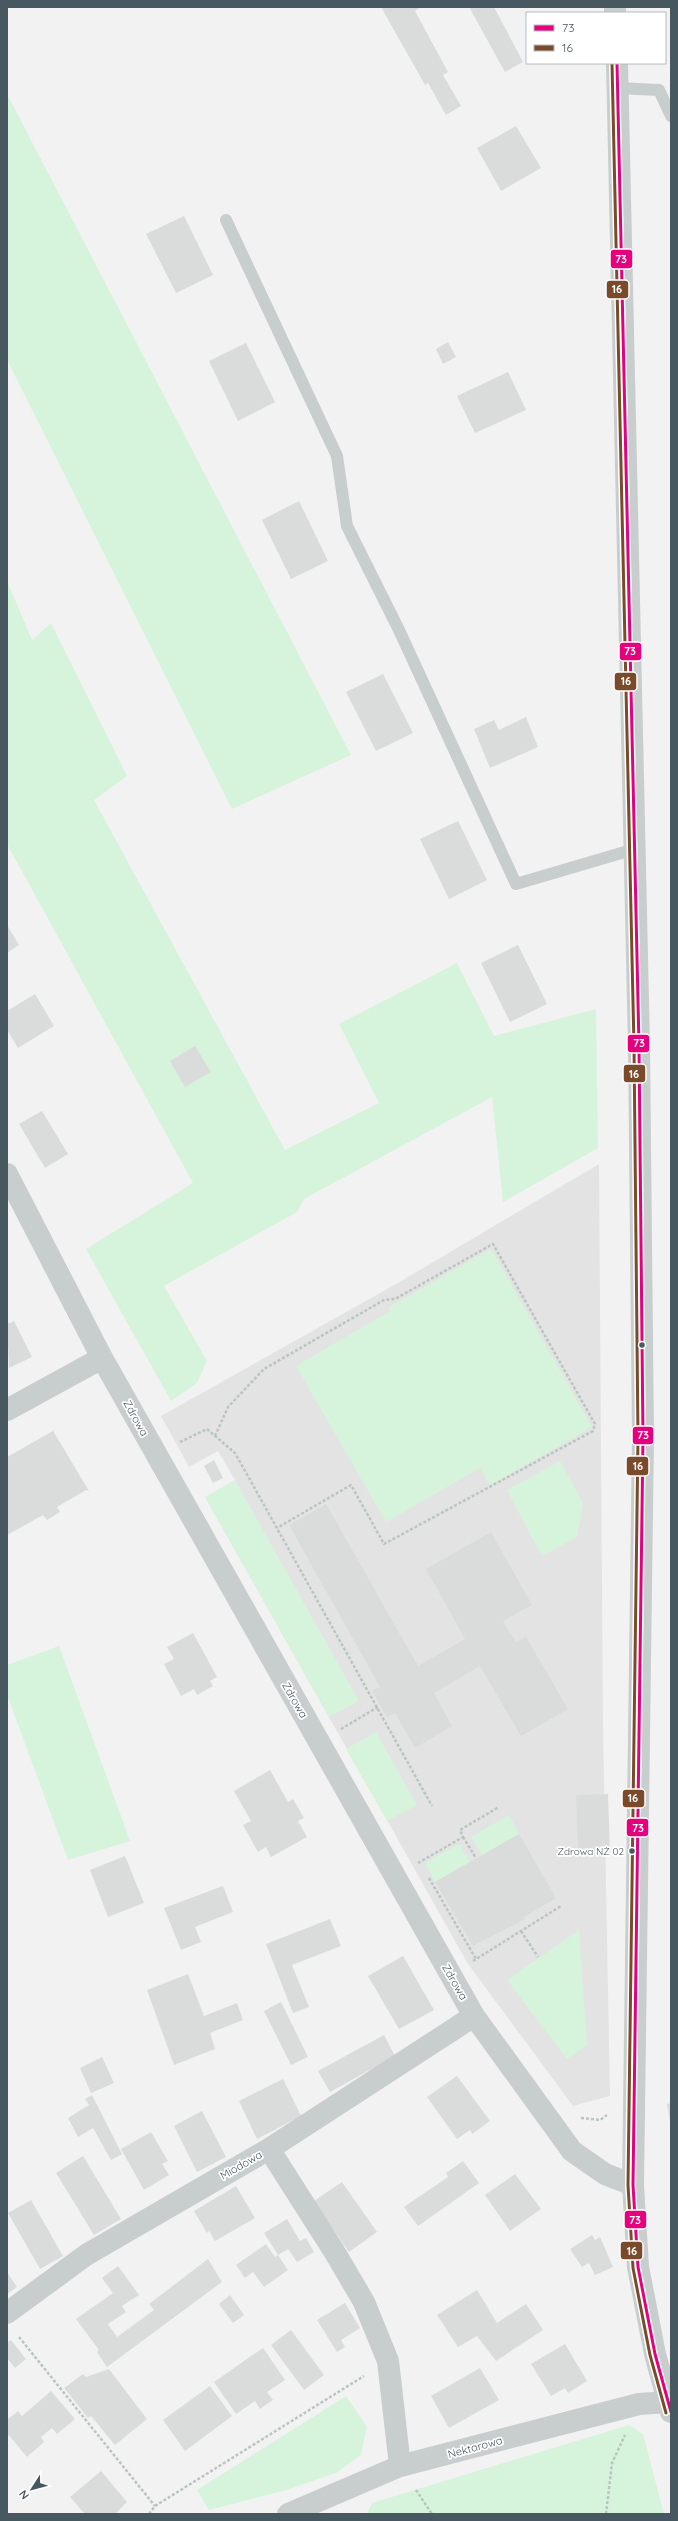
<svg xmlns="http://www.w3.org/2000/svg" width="678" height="2521" font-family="Quicksand,sans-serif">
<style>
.education{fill:#e4e3e4}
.green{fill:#d6f3dc}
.building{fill:#dadbdb}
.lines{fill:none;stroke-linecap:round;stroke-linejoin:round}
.path{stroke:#b8c6bf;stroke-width:2.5;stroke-dasharray:3 2;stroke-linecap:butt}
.service{stroke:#c8cdce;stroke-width:12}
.minor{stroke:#c8cdce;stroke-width:22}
.tertiary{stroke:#c8cdce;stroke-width:22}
.bus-1-casing{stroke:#fff;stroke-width:6}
.bus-2-casing{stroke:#fff;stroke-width:6}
.bus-1{stroke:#e5007d;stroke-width:3}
.bus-2{stroke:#7a4b2a;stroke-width:3}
.bus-dot{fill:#475860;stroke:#fff;stroke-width:1.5}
.labels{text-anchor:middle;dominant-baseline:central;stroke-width:3.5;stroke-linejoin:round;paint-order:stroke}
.bus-label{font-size:10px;fill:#475860;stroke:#fff;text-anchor:end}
.street-label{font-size:11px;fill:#475860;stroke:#fff}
.line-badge{stroke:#fff;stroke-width:1.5}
.badge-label{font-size:11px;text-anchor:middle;font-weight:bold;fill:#fff}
</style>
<rect width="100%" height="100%" fill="#f3f2f2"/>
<path class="education" d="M599,1164L603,1725L610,2096L573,2106L468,1964L205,1497L235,1480L218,1451L189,1467L161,1416L396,1284Z"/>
<path class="green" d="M7,94L351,755L232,809L7,360Z
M7,581L32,640L51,623L127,776L94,800L285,1150L379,1103L339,1024L457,963L494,1036L596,1009L598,1148L503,1202L492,1097L304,1199L297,1212L164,1286L207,1361L197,1383L171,1401L86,1249L193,1183L7,844Z
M491,1249L592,1427L490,1485L480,1468L386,1522L296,1366L390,1311L389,1307Z
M560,1461L583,1503L577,1537L542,1556L507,1490Z
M235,1480L359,1701L329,1717L205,1497Z
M59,1646L130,1841L68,1860L7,1695V1665Z
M376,1732L417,1805L387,1821L346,1749Z
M509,1815L519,1834L482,1855L471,1837Z
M459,1844L470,1862L435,1882L425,1863Z
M579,1930L587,2045L567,2059L507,1980Z
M346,2396L367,2427L361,2455L336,2473L286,2490L209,2510L197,2490Z
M629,2425L643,2434L664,2514H367L372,2503Z"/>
<path class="building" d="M381,7H421L415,11L448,72L443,75L461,106L446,115L428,83L425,85Z
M469,7H494L523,62L505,72Z
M516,126L541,168L501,191L477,148Z
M184,216L213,275L176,293L146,234Z
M448,342L456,357L443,364L436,349Z
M246,343L275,402L238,421L209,361Z
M508,372L526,410L475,433L457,396Z
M299,501L328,561L291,579L262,520Z
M383,674L413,733L376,751L346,692Z
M526,717L538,747L490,768L474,729L494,720L499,730Z
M458,821L487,880L449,899L420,839Z
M7,925L19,945L7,953Z
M518,945L547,1004L510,1022L481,963Z
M35,994L54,1026L18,1048L7,1030V1011Z
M195,1046L211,1072L185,1087L170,1061Z
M42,1111L68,1154L45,1168L19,1124Z
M14,1321L32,1357L9,1368L7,1324Z
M52,1429L89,1491L86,1490L57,1507L60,1512L47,1520L43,1515L7,1535V1457L53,1431Z
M214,1460L223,1478L213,1483L204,1466Z
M326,1504L418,1666L465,1639L426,1569L491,1532L532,1605L503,1621L516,1642L526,1637L568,1709L521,1736L480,1666L434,1693L452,1726L415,1748L395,1713L387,1717L372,1691L380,1687L289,1525Z
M193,1633L217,1677L210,1681L213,1686L197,1695L194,1689L181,1696L164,1664L174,1659L167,1647Z
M270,1770L288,1802L293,1799L304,1818L298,1821L307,1837L271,1857L266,1847L258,1852L243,1825L251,1821L234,1791Z
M608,1794L610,1852L578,1853L576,1795Z
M519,1834L556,1898L524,1917L525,1919L473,1946L435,1882Z
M125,1856L144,1903L108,1917L90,1870Z
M223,1886L233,1912L195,1927L201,1942L181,1950L164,1908Z
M330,1919L341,1946L292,1965L309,2007L293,2013L266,1944Z
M403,1956L434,2010L399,2029L368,1976Z
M188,1974L204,2016L237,2003L243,2020L210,2033L215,2049L174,2065L147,1990Z
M281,2002L308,2057L291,2065L264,2011Z
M384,2035L395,2056L330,2092L318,2071Z
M102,2057L114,2083L91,2093L80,2068Z
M457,2076L490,2121L472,2134L470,2130L457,2139L427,2097Z
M283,2079L301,2116L257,2139L239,2101Z
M92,2095L122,2154L111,2160L93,2128L78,2137L68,2118L89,2105L85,2099Z
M671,2103V2121H670L667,2104Z
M202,2111L226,2157L197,2172L174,2126Z
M151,2132L168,2161L162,2164L169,2175L144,2190L121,2149Z
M83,2156L121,2219L94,2235L56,2173Z
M463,2161L479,2183L418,2226L404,2207L448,2177L446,2173Z
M515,2174L541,2209L510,2231L485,2195Z
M342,2182L377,2232L349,2252L314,2201Z
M236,2186L255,2218L215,2241L209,2231L207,2233L194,2211Z
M31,2200L63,2256L40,2269L8,2213Z
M287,2219L300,2241L306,2238L314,2252L297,2262L288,2249L278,2255L288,2270L264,2287L253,2272L245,2278L236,2265L266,2244L275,2257L278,2255L264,2233Z
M592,2235L595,2240L600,2237L613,2267L595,2275L589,2263L582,2267L570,2249Z
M208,2259L222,2282L107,2367L97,2352L99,2350L76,2319L113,2293L102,2278L118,2266L139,2295L122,2306L126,2312L108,2324L117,2337L154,2310L149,2304Z
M7,2272L17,2287L7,2294Z
M477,2290L497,2323L526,2304L543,2330L496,2361L477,2336L458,2347L437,2315Z
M230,2295L244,2315L233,2323L219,2304Z
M345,2303L360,2328L341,2340L345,2347L337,2352L317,2320Z
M291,2330L324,2375L304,2390L271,2345Z
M11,2340L26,2359L15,2368L7,2358V2343Z
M565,2344L587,2381L568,2393L565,2388L551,2396L531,2364Z
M263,2348L285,2380L267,2392L273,2400L260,2409L255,2401L236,2414L214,2382Z
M480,2368L499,2400L449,2428L431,2396Z
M109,2369L147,2419L115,2445L91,2416L88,2418L64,2388L83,2374L86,2377Z
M210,2386L232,2416L185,2451L163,2420Z
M51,2391L75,2419L57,2434L52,2428L41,2437L44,2442L27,2457L7,2433V2420L18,2411L22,2416Z
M101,2471L127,2502L115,2514H85L70,2497Z"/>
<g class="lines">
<path class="path" d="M215,1436L228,1407L264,1369L384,1300L395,1299L493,1244L595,1424L593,1431L384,1544L351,1485L277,1528
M180,1442L207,1429L235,1453L432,1806
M341,1729L378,1707
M463,1837L476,1858
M418,1863L463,1837L460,1830L499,1807
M429,1878L476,1959
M521,1931L538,1957
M473,1961L561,1906
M581,2118L600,2120L607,2115
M19,2337L155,2506
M416,2490L432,2514
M149,2514L155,2506L364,2376
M606,2514L612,2463L625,2435"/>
<path class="service" d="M617,88L659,90L671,116
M226,220L337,456L347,526L399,630L516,884L635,849"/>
<path class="minor" d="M7,1174L102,1358L474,2016L572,2151L605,2174L633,2185
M7,1410L102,1358
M269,2149L334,2251L364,2302L388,2361L400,2466
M7,2313L86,2255L269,2149L474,2016
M288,2514L400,2466L639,2404L668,2402"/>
<path class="tertiary" d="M615,7V13
M617,63L639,1046L643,1437L633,2185L638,2267L655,2354L671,2412"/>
<defs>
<path id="bus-1" d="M617,63L639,1046L643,1437L633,2185L638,2267L655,2354L671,2412"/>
<path id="bus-2" d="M612,63L634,1046L638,1437L628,2185L633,2268L650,2355L666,2413"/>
</defs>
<use href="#bus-1" class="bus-1-casing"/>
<use href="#bus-2" class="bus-2-casing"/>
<use href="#bus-1" class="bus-1"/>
<use href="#bus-2" class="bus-2"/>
</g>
<g class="bus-dot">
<circle cx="642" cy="1345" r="3.5"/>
<circle cx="632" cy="1851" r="3.5"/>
</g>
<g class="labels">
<g class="bus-label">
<text x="624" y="1851">Zdrowa NŻ 02</text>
</g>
<g class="street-label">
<text transform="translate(136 1418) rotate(61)">Zdrowa</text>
<text transform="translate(295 1700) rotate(60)">Zdrowa</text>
<text transform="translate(455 1982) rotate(60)">Zdrowa</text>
<text transform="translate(241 2165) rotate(-30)">Miodowa</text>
<text transform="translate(475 2447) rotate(-15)">Nektarowa</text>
</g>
</g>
<g class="line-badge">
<rect x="610" y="249" width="23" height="20" rx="4" fill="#e5007d"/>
<rect x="606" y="280" width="23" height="19" rx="4" fill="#7a4b2a"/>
<rect x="619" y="642" width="23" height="19" rx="4" fill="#e5007d"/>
<rect x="614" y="672" width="23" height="19" rx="4" fill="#7a4b2a"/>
<rect x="627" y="1034" width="23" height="19" rx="4" fill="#e5007d"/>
<rect x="623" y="1064" width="23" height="19" rx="4" fill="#7a4b2a"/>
<rect x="632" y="1426" width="22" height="19" rx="4" fill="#e5007d"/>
<rect x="626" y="1456" width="23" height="20" rx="4" fill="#7a4b2a"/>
<rect x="622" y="1789" width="23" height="19" rx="4" fill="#7a4b2a"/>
<rect x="626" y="1818" width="23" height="19" rx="4" fill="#e5007d"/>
<rect x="624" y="2210" width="23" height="19" rx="4" fill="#e5007d"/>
<rect x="620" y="2241" width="23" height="19" rx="4" fill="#7a4b2a"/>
</g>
<g class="badge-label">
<text x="621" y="263">73</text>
<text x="617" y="293">16</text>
<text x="630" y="655">73</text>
<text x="626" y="685">16</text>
<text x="639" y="1047">73</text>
<text x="634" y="1078">16</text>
<text x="643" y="1439">73</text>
<text x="638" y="1470">16</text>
<text x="633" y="1802">16</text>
<text x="638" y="1832">73</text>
<text x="635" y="2224">73</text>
<text x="632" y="2255">16</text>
</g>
<rect width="678" height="2521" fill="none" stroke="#475860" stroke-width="16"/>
<rect x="526" y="12" width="140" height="52" fill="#ffffff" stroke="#b5bcbf"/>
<rect x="534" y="25" width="20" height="6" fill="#e5007d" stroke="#b5bcbf"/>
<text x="562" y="32" font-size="12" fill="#475860">73</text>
<rect x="534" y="45" width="20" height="6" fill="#7a4b2a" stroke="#b5bcbf"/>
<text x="562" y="52" font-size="12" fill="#475860">16</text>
<g transform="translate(32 2489) rotate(234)" stroke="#ffffff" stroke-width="3" paint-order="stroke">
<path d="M0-3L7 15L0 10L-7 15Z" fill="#475860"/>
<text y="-6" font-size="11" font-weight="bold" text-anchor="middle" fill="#475860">N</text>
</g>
</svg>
